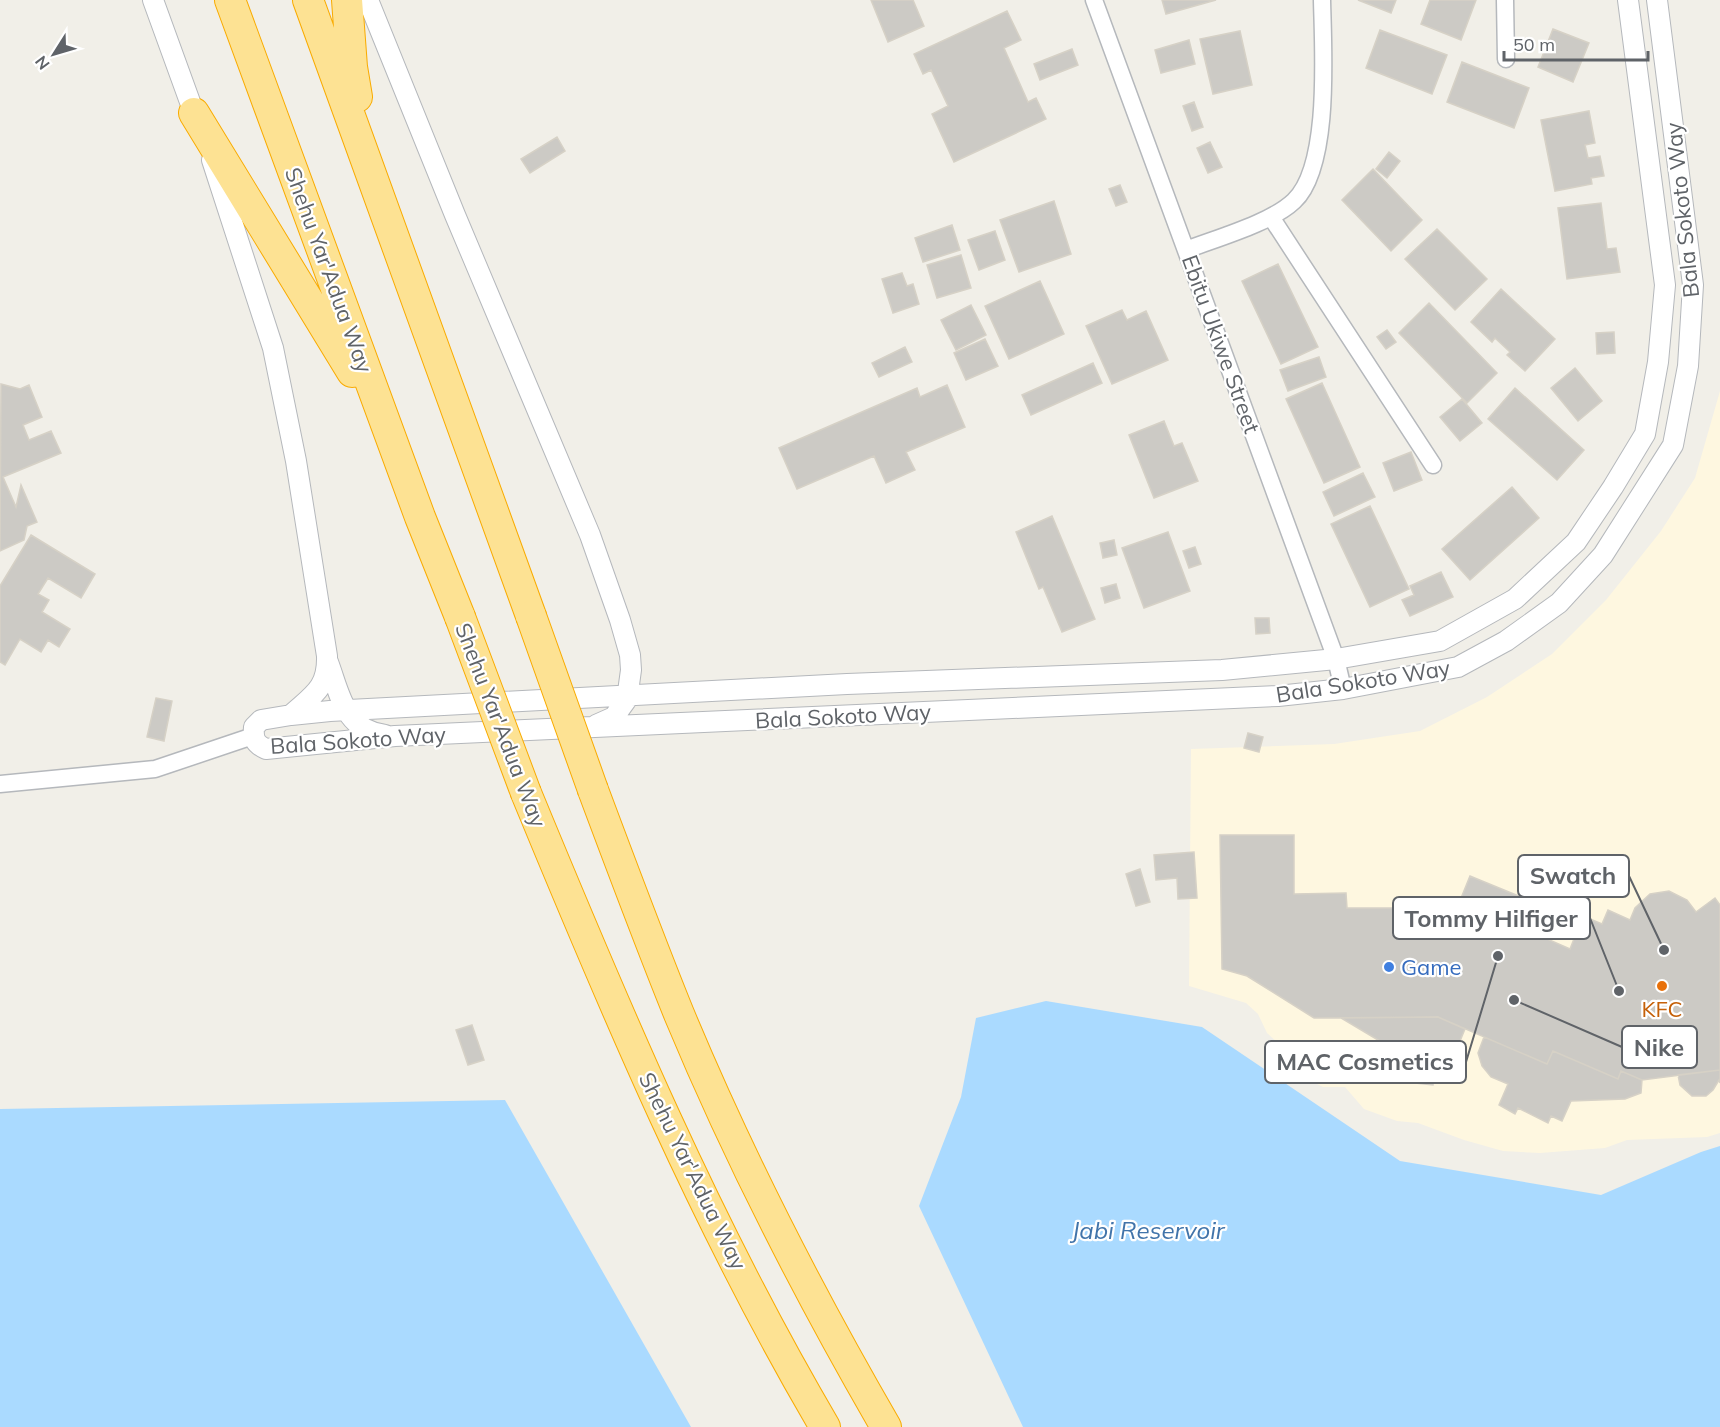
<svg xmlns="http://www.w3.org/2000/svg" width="1720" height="1427" font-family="Mulish,sans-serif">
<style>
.commercial{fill:#fef7e0}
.water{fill:#aadaff}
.building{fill:#cccac5;stroke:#d6d1c6;stroke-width:1.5}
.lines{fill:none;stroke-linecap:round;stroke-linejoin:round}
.minor-casing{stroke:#b5b8bc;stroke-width:19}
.tertiary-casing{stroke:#b5b8bc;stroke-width:22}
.motorway-casing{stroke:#f9ab00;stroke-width:32}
.minor{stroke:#fff;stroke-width:16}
.tertiary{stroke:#fff;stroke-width:20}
.motorway{stroke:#fde293;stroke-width:30}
.motorway-bridge-casing{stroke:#f9ab00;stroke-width:32;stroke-linecap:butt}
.motorway-bridge{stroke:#fde293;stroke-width:30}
.shop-dot{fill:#3f7fe0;stroke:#fff;stroke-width:2}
.food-dot{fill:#e8710a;stroke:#fff;stroke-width:2}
.labels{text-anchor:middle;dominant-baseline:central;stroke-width:4.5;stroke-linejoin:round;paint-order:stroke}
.street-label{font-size:22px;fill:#5f6368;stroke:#fff}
.shop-label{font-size:22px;fill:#366cbe;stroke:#fff;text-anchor:start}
.food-label{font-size:22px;fill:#c56008;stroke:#fff}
.water-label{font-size:24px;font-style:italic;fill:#4174aa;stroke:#fff}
.leader{fill:none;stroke:#5f6368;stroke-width:2}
.callout-dot{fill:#5f6368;stroke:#fff;stroke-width:2}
.callout{fill:#fff;stroke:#5f6368;stroke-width:2}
.callout-label{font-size:24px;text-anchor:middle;font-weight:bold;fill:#5f6368}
</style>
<rect width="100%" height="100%" fill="#f1efe8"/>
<path class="commercial" d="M1720,391V1133L1707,1137L1627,1140L1605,1148L1540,1153L1503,1151L1464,1140L1418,1123L1397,1121L1364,1109L1345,1087H1323L1307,1079L1311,1069L1301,1051L1293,1047L1279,1044L1267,1033L1258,1014L1246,1003L1189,986L1191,749L1334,744L1420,731L1487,697L1552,654L1606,600L1661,531L1695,478Z"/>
<path class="water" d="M1046,1001L1202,1027L1400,1161L1601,1195L1701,1152L1720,1146V1427H1023L919,1206L961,1097L976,1018Z
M505,1100L691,1427H0V1109Z"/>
<path class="building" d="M871,0H913L924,26L888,42Z
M1162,0H1216L1166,14Z
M1358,0H1396L1391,13Z
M1430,0H1476L1461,40L1421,24Z
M1007,11L1021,40L1004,48L1028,102L1036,98L1046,119L954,162L932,114L948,106L931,70L923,74L914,54Z
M1553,29L1589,43L1573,82L1538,67Z
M1380,30L1447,55L1432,94L1366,68Z
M1240,31L1252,85L1213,94L1200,39Z
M1189,40L1195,64L1161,73L1155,50Z
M1072,49L1078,65L1040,80L1034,64Z
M1462,62L1529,88L1514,128L1447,102Z
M1194,102L1203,127L1192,131L1183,106Z
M1589,111L1595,143L1585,145L1588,158L1600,156L1604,176L1591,178L1592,184L1555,191L1541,120Z
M557,137L565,151L530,173L521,159Z
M1210,142L1222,167L1208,173L1197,148Z
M1389,152L1400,161L1387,178L1376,169Z
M1373,169L1422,220L1391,251L1342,200Z
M1120,185L1127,202L1116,206L1109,189Z
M1054,201L1071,254L1019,272L1000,220Z
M1601,203L1607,249L1616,248L1620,272L1567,279L1558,208Z
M952,225L960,250L923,262L915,238Z
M1437,229L1487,279L1455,310L1405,259Z
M995,231L1005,260L979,270L968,240Z
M961,255L971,288L937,298L927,265Z
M1278,264L1318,347L1281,364L1242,281Z
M902,273L907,286L913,284L919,304L893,313L882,279Z
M1040,281L1064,334L1009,359L985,306Z
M1501,289L1555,339L1525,371L1507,355L1510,352L1495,338L1492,342L1471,322Z
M1429,303L1497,373L1467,403L1399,333Z
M971,305L986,335L956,350L941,320Z
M1122,310L1127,320L1146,311L1168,360L1112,384L1086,326Z
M1387,330L1396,342L1386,349L1377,337Z
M1614,332L1615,353L1597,354L1596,333Z
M985,339L998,366L966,380L954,353Z
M905,347L912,362L879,377L872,363Z
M1319,357L1326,377L1288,391L1280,370Z
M1093,363L1102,383L1031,415L1022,395Z
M1575,368L1602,401L1578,421L1551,388Z
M1322,383L1360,467L1324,483L1286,399Z
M1,384L20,389L29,385L42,417L23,425L29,440L51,431L61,453L3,477L16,507L21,485L37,522L27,526L24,540L0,551Z
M947,385L965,427L906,452L915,470L886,483L874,456L797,489L779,448L917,388L920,397Z
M1515,388L1584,450L1557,480L1488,419Z
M1462,399L1482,423L1460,441L1440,417Z
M1164,421L1174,446L1182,443L1198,481L1154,498L1129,435Z
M1411,452L1422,480L1394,491L1383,463Z
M1363,473L1375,497L1334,516L1323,492Z
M1512,487L1539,518L1470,580L1442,549Z
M1370,506L1409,589L1370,607L1331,524Z
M1052,516L1095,619L1062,632L1043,587L1039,589L1016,532Z
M1168,532L1190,591L1144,608L1122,548Z
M31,535L95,574L81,598L48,578L38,594L49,600L42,612L70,629L59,647L48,640L41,652L20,639L5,665L0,662V586Z
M1114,540L1117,555L1103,558L1100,543Z
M1195,547L1201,564L1189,568L1183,551Z
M1441,572L1453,597L1410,616L1402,600L1414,595L1410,586Z
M1116,584L1120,598L1105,603L1101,588Z
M1255,618H1269L1270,633L1256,634Z
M156,698L172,701L164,741L147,737Z
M1248,733L1263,737L1259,752L1244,748Z
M1220,835H1294V894L1346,893L1347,908H1457L1470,876L1521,897L1511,923L1570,949L1583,916L1602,924L1608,910L1630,920L1635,908L1650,894L1669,891L1687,900L1696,912L1715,898L1720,905V1070L1642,1080L1621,1071L1618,1079L1553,1051L1547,1064L1438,1017L1314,1018L1247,976L1222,969Z
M1194,852L1197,898L1178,899L1177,878L1156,880L1154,855Z
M1140,869L1150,902L1136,906L1126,874Z
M1438,1017L1465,1029L1460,1041L1451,1050L1409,1049L1383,1043L1341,1018Z
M472,1025L484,1060L468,1065L456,1030Z
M1484,1037L1547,1064L1553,1051L1618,1079L1621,1071L1642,1080L1641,1093L1625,1099L1571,1101L1562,1121L1551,1116L1548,1123L1518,1108L1515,1114L1499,1105L1508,1084L1491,1077L1482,1066L1478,1053Z
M1409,1057L1435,1060L1433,1085L1406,1082Z
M1720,1070V1083L1719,1080L1713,1090L1706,1096H1692L1680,1085L1678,1075Z"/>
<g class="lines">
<defs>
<path id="minor" d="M1094,0L1336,659L1343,689
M1505,0L1506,59
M1271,217L1433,465
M1186,250C1217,238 1271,223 1294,201C1331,166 1323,49 1322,0
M0,784L155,769L253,736"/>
<path id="tertiary" d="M153,0L198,124
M368,0L455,215L590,535L620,620L630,655L631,670L627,699L614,717L596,725
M1628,0L1665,285L1658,362L1645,434L1613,487L1576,542L1515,599L1440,641L1336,659L1222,670L847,684L330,711L291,715L261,720L254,727C253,739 255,744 266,749L395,736L1278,696L1343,689L1458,667L1506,641L1559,603L1603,555L1673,445L1688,366L1693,285L1657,0
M212,160L273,348L296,461L327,656C328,688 313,695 291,715
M328,662C340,694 344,730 385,735"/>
<path id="motorway" d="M230,0L420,517L460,617
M308,0L531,616
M347,0L352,67L357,97
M194,113L352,372
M593,790C621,865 649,940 679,1014C738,1156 809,1294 886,1427
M526,793C615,1009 706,1225 825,1427"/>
</defs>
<use href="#minor" class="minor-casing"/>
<use href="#tertiary" class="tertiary-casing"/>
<use href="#motorway" class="motorway-casing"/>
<use href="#minor" class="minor"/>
<use href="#tertiary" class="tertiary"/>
<use href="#motorway" class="motorway"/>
<defs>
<path id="motorway-bridge" d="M531,616L593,790
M460,617L526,793"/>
</defs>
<use href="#motorway-bridge" class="motorway-bridge-casing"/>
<use href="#motorway-bridge" class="motorway-bridge"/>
</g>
<circle class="shop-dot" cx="1389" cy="967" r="6"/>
<circle class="food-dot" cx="1662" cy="986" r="6"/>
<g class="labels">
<g class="street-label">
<text transform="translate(1682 210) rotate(-96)">Bala Sokoto Way</text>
<text transform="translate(329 270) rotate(70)">Shehu Yar'Adua Way</text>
<text transform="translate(1221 344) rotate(70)">Ebitu Ukiwe Street</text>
<text transform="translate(1363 681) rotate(-9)">Bala Sokoto Way</text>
<text transform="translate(843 716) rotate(-3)">Bala Sokoto Way</text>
<text transform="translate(501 725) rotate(69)">Shehu Yar'Adua Way</text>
<text transform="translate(358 740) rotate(-4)">Bala Sokoto Way</text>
<text transform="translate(693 1171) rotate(64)">Shehu Yar'Adua Way</text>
</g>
<g class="shop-label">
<text x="1401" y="967">Game</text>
</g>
<g class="food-label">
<text x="1662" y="1009">KFC</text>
</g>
<g class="water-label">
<text x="1148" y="1230">Jabi Reservoir</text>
</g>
</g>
<path class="leader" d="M1664 950L1629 876M1619 991L1590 918M1514 1000L1622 1047M1498 956L1466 1062"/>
<g class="callout-dot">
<circle cx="1664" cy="950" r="6"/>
<circle cx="1619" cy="991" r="6"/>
<circle cx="1514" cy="1000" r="6"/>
<circle cx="1498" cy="956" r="6"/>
</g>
<g class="callout">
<rect x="1518" y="855" width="111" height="42" rx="6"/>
<rect x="1393" y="897" width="197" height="42" rx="6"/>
<rect x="1622" y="1026" width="75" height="42" rx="6"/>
<rect x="1265" y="1041" width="201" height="42" rx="6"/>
</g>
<g class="callout-label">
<text x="1573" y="884">Swatch</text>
<text x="1491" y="927">Tommy Hilfiger</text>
<text x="1659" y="1056">Nike</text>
<text x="1365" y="1070">MAC Cosmetics</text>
</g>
<g transform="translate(54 54) rotate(233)" stroke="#ffffff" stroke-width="4.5" paint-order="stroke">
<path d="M0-4.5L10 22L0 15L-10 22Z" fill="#5f6368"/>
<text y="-9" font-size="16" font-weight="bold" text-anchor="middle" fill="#5f6368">N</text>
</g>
<path d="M1504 51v9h144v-9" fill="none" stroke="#5f6368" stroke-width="3"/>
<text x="1513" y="51" font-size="18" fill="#5f6368" stroke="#ffffff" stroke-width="4.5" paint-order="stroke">50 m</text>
</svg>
